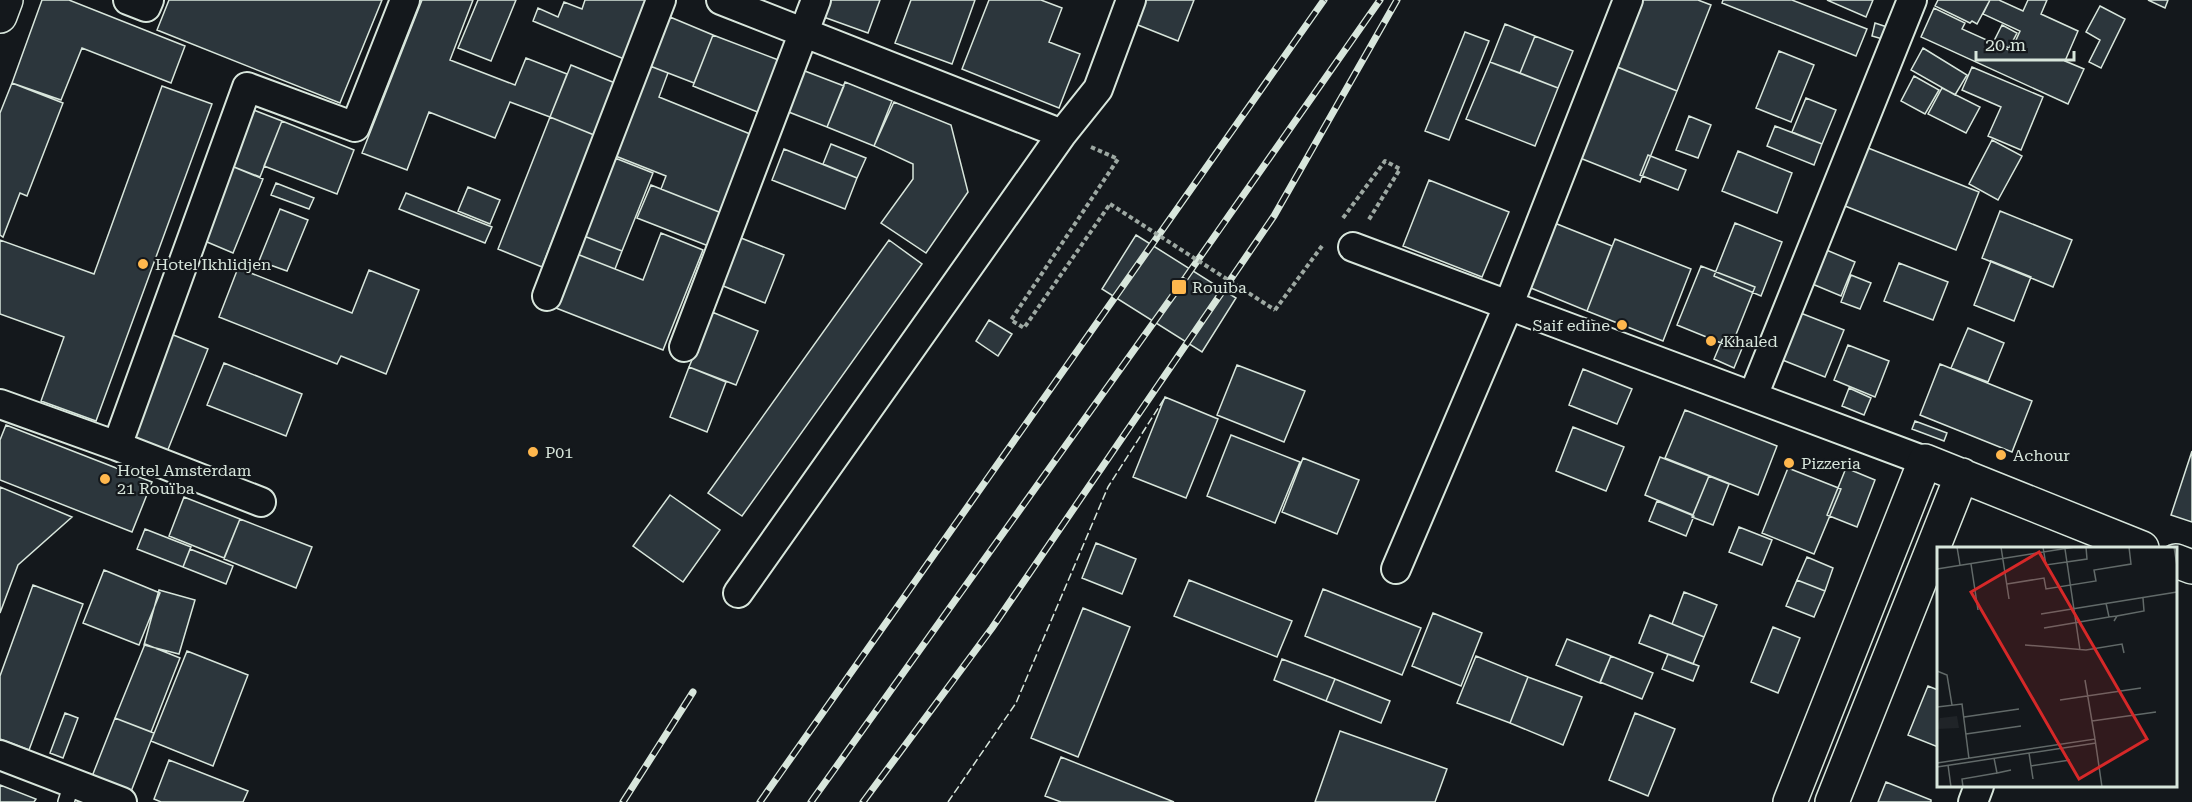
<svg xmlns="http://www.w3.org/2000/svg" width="2192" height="802" font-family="'Roboto Serif',serif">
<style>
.building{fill:#2c363c;stroke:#d8e6dc;stroke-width:1.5}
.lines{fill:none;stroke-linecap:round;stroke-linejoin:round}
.lane-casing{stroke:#d8e6dc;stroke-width:18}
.street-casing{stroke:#d8e6dc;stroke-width:32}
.secondary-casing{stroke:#d8e6dc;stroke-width:36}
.highway-casing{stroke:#d8e6dc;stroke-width:36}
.path{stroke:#9da8a2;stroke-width:4;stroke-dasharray:4.5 3;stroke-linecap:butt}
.lane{stroke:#14181c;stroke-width:15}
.street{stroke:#14181c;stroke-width:28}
.secondary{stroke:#14181c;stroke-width:33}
.highway{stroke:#14181c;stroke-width:33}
.rail-casing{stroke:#d8e6dc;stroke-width:7}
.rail{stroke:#14181c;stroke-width:4.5;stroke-dasharray:14;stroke-linecap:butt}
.path-bridge{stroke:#9da8a2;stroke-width:4;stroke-dasharray:4.5 3;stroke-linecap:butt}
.fence{stroke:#d8e6dc;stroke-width:1.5;stroke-dasharray:8 3;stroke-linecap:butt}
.poi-dot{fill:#ffb74d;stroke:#14181c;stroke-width:2}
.labels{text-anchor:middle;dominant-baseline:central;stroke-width:4.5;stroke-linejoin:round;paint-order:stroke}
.poi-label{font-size:16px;fill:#d8e6dc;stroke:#14181c;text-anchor:start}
.inset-road{fill:none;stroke:#626a69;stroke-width:1.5}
.view{fill:#d62828;fill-opacity:0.15;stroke:#d62828;stroke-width:3}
.inset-edge{fill:none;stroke:#d8e6dc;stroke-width:3}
</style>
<rect width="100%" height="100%" fill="#14181c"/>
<path class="building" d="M42,0H69L185,46L171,83L82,48L61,100L12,83Z
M169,0H382L340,103L157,30Z
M422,0H473L450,60L515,85L526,58L567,74L550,117L510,102L495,138L429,112L407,170L362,153Z
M478,0H516L491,61L458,48Z
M585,0H648L624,59L533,21L538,8L558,17L564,2L582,9Z
M824,0H880L868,33L818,15Z
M911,0H975L952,64L895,43Z
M989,0H1041L1062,8L1049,42L1080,54L1059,108L962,69Z
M1142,0H1194L1178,41L1133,23Z
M1636,0H1698L1711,5L1677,91L1610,64Z
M1723,0H1792L1867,29L1856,56L1722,3Z
M1827,0H1873L1866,17Z
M1938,0H1990L1977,24L1972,21L1970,23L1935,6Z
M1990,0H1999L2023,11L2028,0H2047L2041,14L2078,31L2065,61L2084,69L2068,104L1921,37L1934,8L1965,23L1962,29L2011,51L2020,31L1983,14Z
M2148,0H2168L2165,8Z
M2100,6L2125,19L2101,68L2089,62L2100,40L2086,32Z
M670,17L713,35L694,83L650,66Z
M1875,23L1896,30L1893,42L1872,36Z
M1505,24L1535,36L1520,73L1490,62Z
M2002,25L2017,33L2009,48L1994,41Z
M1465,32L1489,41L1449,140L1425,131Z
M713,35L781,61L760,113L693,86Z
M1535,36L1573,51L1558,88L1520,73Z
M1923,48L1967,75L1955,95L1911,70Z
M1779,51L1814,65L1791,122L1756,108Z
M1490,62L1558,88L1535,146L1466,119Z
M571,65L615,83L594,135L550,117Z
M1612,65L1677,91L1640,182L1575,156Z
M650,66L668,73L659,97L755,136L724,214L661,189L666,176L613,155Z
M1972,67L2043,97L2021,150L1988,136L2001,107L1962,90Z
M797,68L844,86L827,127L781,109Z
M1914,76L1939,90L1925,114L1901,101Z
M845,82L892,101L874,146L827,127Z
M12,83L63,103L27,196L20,193L3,237L0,235V113Z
M162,86L212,104L96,421L41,401L64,337L0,314V240L94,274Z
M1942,88L1980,107L1966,133L1928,114Z
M1806,98L1836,110L1822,144L1792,132Z
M894,102L951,125L968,192L926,253L881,223L913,179V164L874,146Z
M251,109L282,121L260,177L229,165Z
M1689,116L1711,125L1698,158L1676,150Z
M550,117L594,135L542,267L498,249Z
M282,121L354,150L337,194L264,166Z
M1775,126L1822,144L1814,165L1767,146Z
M1992,140L2022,156L1998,200L1969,184Z
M831,144L866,158L857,178L823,164Z
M1863,146L1979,192L1956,250L1840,204Z
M784,149L857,178L845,209L772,180Z
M1738,151L1792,173L1777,213L1722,191Z
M1648,155L1686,170L1678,190L1640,175Z
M615,158L653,173L622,251L584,236Z
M229,165L263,179L233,253L200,239Z
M1429,180L1509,212L1482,277L1403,246Z
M276,183L314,198L309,209L271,195Z
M651,185L724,214L711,247L637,218Z
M468,187L500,200L490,224L458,211Z
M406,193L492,227L485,243L399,209Z
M280,209L308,220L287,271L259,261Z
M2000,211L2072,240L2053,287L1982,258Z
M1552,222L1612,246L1587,311L1526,286Z
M1735,223L1782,242L1761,296L1714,276Z
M661,233L703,250L663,350L556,308L577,254L643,280Z
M1136,235L1236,298L1202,352L1102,289Z
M584,236L622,251L615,269L577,254Z
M736,236L784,255L765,303L716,283Z
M1615,239L1691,269L1663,341L1587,311Z
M889,240L922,264L742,516L708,493Z
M1824,249L1855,262L1841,296L1810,283Z
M1991,261L2031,277L2014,321L1974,305Z
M1899,263L1948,282L1933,320L1884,301Z
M1701,266L1755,287L1731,347L1677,325Z
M238,268L352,313L369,270L419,290L386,374L341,356L337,364L219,317Z
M1851,275L1871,283L1860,309L1841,302Z
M712,312L758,331L736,385L689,367Z
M1798,312L1844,330L1825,377L1780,359Z
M989,320L1012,334L998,356L976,341Z
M1968,328L2004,343L1988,382L1951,368Z
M166,332L208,349L167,452L125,435Z
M1723,338L1743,346L1734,368L1714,359Z
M1848,345L1889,361L1875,397L1834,380Z
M224,363L302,394L286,436L207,405Z
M1940,364L2032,401L2012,452L1920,415Z
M1237,365L1305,391L1284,442L1217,415Z
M689,367L726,382L707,432L670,417Z
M1583,369L1632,389L1617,424L1569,405Z
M1849,388L1871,398L1864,415L1842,406Z
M1165,397L1218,419L1186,498L1133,477Z
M1685,410L1777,446L1758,495L1665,458Z
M1915,421L1947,433L1944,441L1912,429Z
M6,425L152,482L132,532L0,480V440Z
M1573,427L1624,447L1606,491L1556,471Z
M1231,435L1300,462L1275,523L1207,496Z
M2192,451V522L2171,515Z
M1660,457L1709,476L1693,515L1645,495Z
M1303,458L1359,480L1337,534L1282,512Z
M1788,468L1841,489L1814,554L1762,533Z
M1846,468L1875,480L1857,527L1827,515Z
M1709,476L1729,484L1713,525L1692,517Z
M0,487L72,517L18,565L0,613Z
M670,495L720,530L683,582L633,546Z
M184,497L240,519L224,558L169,536Z
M1657,501L1694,516L1686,536L1649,521Z
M240,519L312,547L296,588L224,559Z
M1739,527L1772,540L1762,565L1729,552Z
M145,529L191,547L183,567L137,549Z
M1096,543L1136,559L1122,594L1082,578Z
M190,549L233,566L226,584L183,567Z
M1807,557L1833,568L1825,591L1797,580Z
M104,570L160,593L139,645L83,623Z
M1189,580L1292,621L1277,657L1174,616Z
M1797,580L1825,591L1814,617L1786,606Z
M33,585L83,604L29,750L0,739V676Z
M1323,589L1421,628L1402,675L1305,636Z
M159,590L195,600L179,654L144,645Z
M1684,592L1717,605L1704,637L1672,624Z
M1083,608L1130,627L1078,757L1031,738Z
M1433,613L1482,633L1461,686L1412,666Z
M1650,615L1704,637L1693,664L1639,643Z
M1773,627L1800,638L1778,693L1751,682Z
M1567,639L1611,656L1600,683L1556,665Z
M145,644L180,658L151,732L115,718Z
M187,651L248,675L213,766L151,741Z
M1668,654L1699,666L1693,681L1662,669Z
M1476,656L1528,677L1510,723L1457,703Z
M1611,656L1653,673L1642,699L1600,682Z
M1282,659L1335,679L1326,701L1274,680Z
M1528,677L1582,697L1563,745L1510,723Z
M1335,679L1390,701L1381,723L1326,701Z
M1928,686L1938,690V747L1908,735Z
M65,713L78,718L63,758L50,753Z
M1635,713L1675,729L1648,796L1609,780Z
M115,718L154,733L130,794L91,779Z
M1340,731L1447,769L1435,802H1315Z
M1061,757L1174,802H1061L1045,796Z
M169,760L248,791L243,802H161L154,799Z
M1886,782L1931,800V802H1878Z
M0,785L36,799L34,802H0Z"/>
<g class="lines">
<defs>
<path id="lane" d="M66,802L72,783"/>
<path id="street" d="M128,0L146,7L149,0
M721,0L1062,134
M1353,247L1925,461
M547,296L661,0
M684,347L816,0
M1753,396L1912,0
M0,404L117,446L261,502
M117,446L247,87L355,127L405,0
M1396,569L1509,304L1628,0
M738,593L1062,134L1098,89L1131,0
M0,755L122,802
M1973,802L1979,786"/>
<path id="secondary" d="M2176,561L2192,567
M1790,802L1925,461L2142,548
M1832,802L1962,475"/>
<path id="highway" d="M0,16L6,0"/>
</defs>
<use href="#lane" class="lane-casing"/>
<use href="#street" class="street-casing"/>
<use href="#secondary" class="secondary-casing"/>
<use href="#highway" class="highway-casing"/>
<path class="path" d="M1091,147L1118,159L1011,320L1024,328L1110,204
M1343,218L1385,161L1400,169L1368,221
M1275,310L1322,246"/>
<use href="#lane" class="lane"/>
<use href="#street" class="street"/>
<use href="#secondary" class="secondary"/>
<use href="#highway" class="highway"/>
<defs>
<path id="rail" d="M623,802L693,692
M760,802L1324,0
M811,802L1179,287L1380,0
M863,802L992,628L1274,216L1397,0"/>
</defs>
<use href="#rail" class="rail-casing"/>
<use href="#rail" class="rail"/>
<path class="path-bridge" d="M1110,204L1275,310"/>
<path class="fence" d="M948,802L1016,703L1108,487L1164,399"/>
</g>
<g class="poi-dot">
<circle cx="143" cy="264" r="6"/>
<rect x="1171" y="279" width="16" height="16" rx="3"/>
<circle cx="1622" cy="325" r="6"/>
<circle cx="1711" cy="341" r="6"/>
<circle cx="533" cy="452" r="6"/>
<circle cx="2001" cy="455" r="6"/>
<circle cx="1789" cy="463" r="6"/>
<circle cx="105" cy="479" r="6"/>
</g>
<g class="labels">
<g class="poi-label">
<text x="155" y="264">Hotel Ikhlidjen</text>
<text x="1192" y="287">Rouiba</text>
<text x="1610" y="325" text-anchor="end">Saif edine</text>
<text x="1723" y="341">Khaled</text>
<text x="545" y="452">P01</text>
<text x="2013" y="455">Achour</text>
<text x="1801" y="463">Pizzeria</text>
<text x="117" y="470">Hotel Amsterdam<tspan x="117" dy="18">21 Rouïba</tspan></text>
</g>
</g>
<g transform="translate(1937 547)">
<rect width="240" height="240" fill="#14181c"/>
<path d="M20,169L22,181L0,182L3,171Z" fill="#202428"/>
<path class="inset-road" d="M20,0L23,18M64,0L72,52M106,0L109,18L150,12L149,0M237,0L240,19M128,2L143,103M34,17L41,63M0,22L138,0M70,37L107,31L109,42L159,34L157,23L194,17L192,0M169,56L172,70L180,69M104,67L240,45M177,74L180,69L207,64L206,51M107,81L172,70M88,98L149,103L185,97L187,106M0,124L10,128L15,158M148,133L158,192M123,153L204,141M0,160L25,157L32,212M27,170L82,162M155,174L219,165M29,187L84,179M92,206L96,232M57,211L60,226L74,223M0,216L158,192L165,240M11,218L14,240M94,219L133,213M0,220L159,196M26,240L25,232L60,226"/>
<path class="view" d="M102,5L210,192L142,232L34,45Z"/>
<rect width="240" height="240" class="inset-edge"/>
</g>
<path d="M1976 51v9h98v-9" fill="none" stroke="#d8e6dc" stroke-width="3"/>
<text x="1985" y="51" font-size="18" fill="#d8e6dc" stroke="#14181c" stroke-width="4.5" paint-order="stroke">20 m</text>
</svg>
